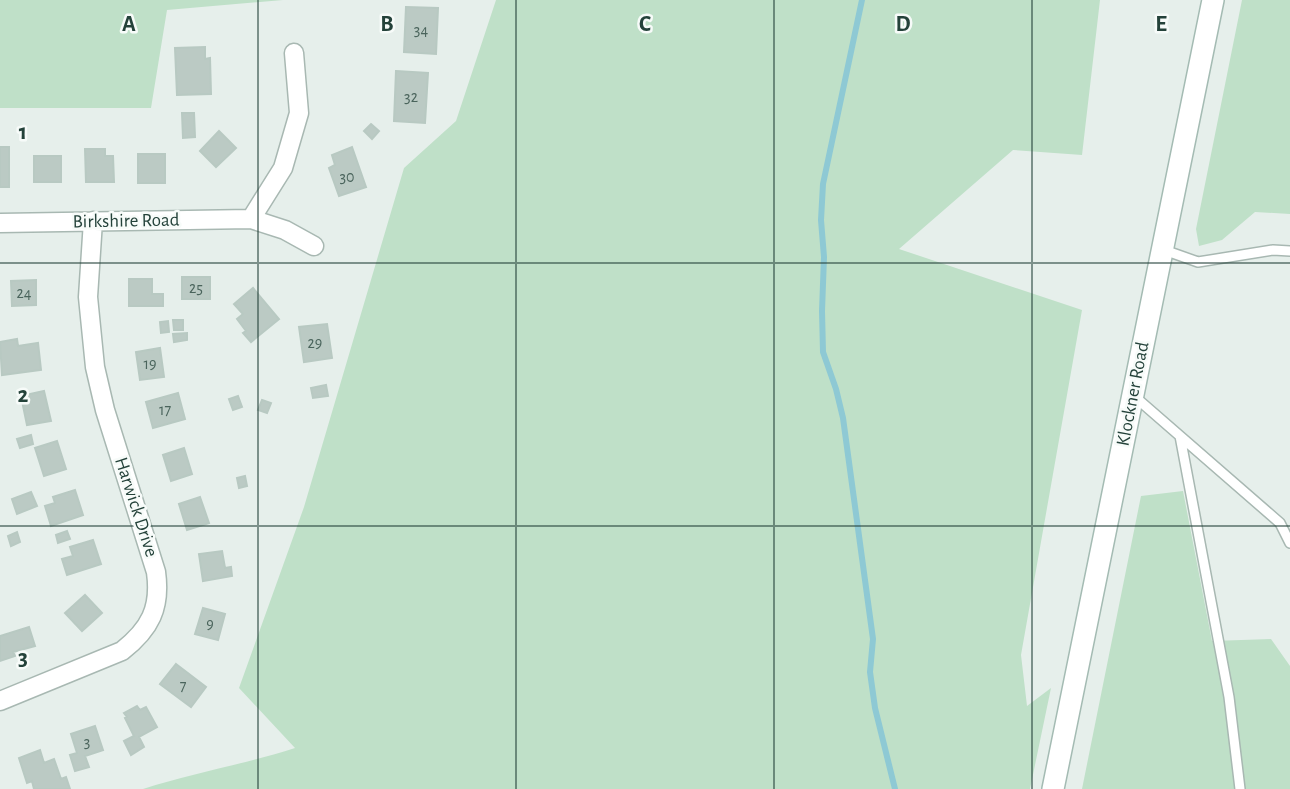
<svg xmlns="http://www.w3.org/2000/svg" width="1290" height="789" font-family="'Alegreya Sans',sans-serif">
<style>
.green{fill:#bfe0c8}
.lines{fill:none;stroke-linecap:round;stroke-linejoin:round}
.stream{stroke:#8ec9d4;stroke-width:6}
.building{fill:#bbcac4;stroke:#b8c9c2;stroke-width:2}
.service-casing{stroke:#a8b8b2;stroke-width:12}
.minor-casing{stroke:#a8b8b2;stroke-width:21}
.secondary-casing{stroke:#a4bbb3;stroke-width:24}
.service{stroke:#fff;stroke-width:9}
.minor{stroke:#fff;stroke-width:18}
.secondary{stroke:#fff;stroke-width:21}
.grid{fill:none;stroke:#24423a;stroke-width:2;stroke-opacity:0.55}
.labels{text-anchor:middle;dominant-baseline:central;stroke-width:5;stroke-linejoin:round;paint-order:stroke}
.number-label{font-size:16px;fill:#4a645c}
.street-label{font-size:19px;fill:#24423a;stroke:#f7fbf9}
.grid-label{font-size:23px;text-anchor:middle;font-weight:bold;fill:#24423a;stroke:#f7fbf9;stroke-width:5;stroke-linejoin:round;paint-order:stroke}
</style>
<rect width="100%" height="100%" fill="#e6efeb"/>
<path class="green" d="M0,0H283L167,10L151,108H0Z
M496,0H1100L1082,155L1013,150L899,249L1082,310L1021,655L1027,706L1051,688L1030,789H143C193,773 245,764 295,748L239,688L304,507L404,168L456,121Z
M1242,0H1290V214L1255,212L1222,240L1199,246L1196,229Z
M1183,491L1212,641L1271,639L1290,666V789H1082L1141,496Z"/>
<g class="lines">
<path class="stream" d="M862,0L823,184L821,220L824,257L822,311L823,352L836,389L843,418L873,639L870,672L875,708L895,789"/>
</g>
<path class="building" d="M406,7L438,8L436,54L404,52Z
M205,47V59L210,58L211,94L177,95L175,48Z
M396,71L428,73L425,123L394,121Z
M182,113H194L195,137L183,138Z
M371,124L379,131L372,139L364,131Z
M219,131L236,148L216,167L200,151Z
M0,147H9V187H0Z
M352,147L366,187L339,196L329,168L335,165L332,155Z
M85,149H105V156H113L114,182H86Z
M138,154H165V183H138Z
M34,156H61V182H34Z
M182,277H210V299H182Z
M129,279H152V294H163V306H129Z
M36,280V305L12,306L11,281Z
M253,288L279,319L251,342L243,333L246,331L237,319L243,314L234,304Z
M173,320H183V330H174Z
M168,321L169,332L161,333L160,322Z
M327,324L332,358L304,362L299,327Z
M187,333V340L174,342L173,334Z
M17,339L18,346L38,343L41,370L2,375L0,342Z
M160,348L164,377L140,380L136,352Z
M326,385L328,396L313,398L311,388Z
M44,391L51,421L27,425L21,396Z
M178,393L185,419L153,428L146,402Z
M238,396L242,407L233,410L229,399Z
M262,400L271,403L267,413L258,410Z
M31,435L33,444L20,448L17,439Z
M57,441L66,469L44,476L35,448Z
M184,448L192,474L171,481L163,455Z
M245,476L247,486L239,488L237,478Z
M75,490L83,515L51,526L45,506L55,503L53,497Z
M31,492L37,506L17,514L12,499Z
M200,497L209,523L187,530L179,504Z
M67,531L70,539L58,543L56,535Z
M17,532L20,542L11,546L8,536Z
M93,540L101,564L67,575L62,559L73,556L70,547Z
M222,551L225,568L231,567L232,576L203,581L199,554Z
M85,595L102,613L82,631L65,613Z
M203,608L225,614L218,640L195,634Z
M29,627L35,646L13,652L15,656L0,661V636Z
M176,664L206,687L191,707L160,684Z
M137,706L140,710L146,707L157,727L139,737L144,747L131,755L124,741L134,736L125,718L127,717L124,713Z
M95,726L103,750L85,756L89,767L75,771L70,755L77,753L71,734Z
M40,750L44,763L54,759L61,779L66,777L70,789H34L32,781L27,783L19,758Z"/>
<g class="lines">
<defs>
<path id="service" d="M1164,250L1198,262L1273,250L1290,251
M1134,396L1280,523L1290,543
M1180,436L1229,697L1240,789"/>
<path id="minor" d="M251,219L285,230L314,246
M0,223L251,219L283,168L299,113L294,53
M0,701L122,651C150,629 161,608 156,572L105,410L95,367L88,297L93,221"/>
<path id="secondary" d="M1053,789L1213,0"/>
</defs>
<use href="#service" class="service-casing"/>
<use href="#minor" class="minor-casing"/>
<use href="#secondary" class="secondary-casing"/>
<use href="#service" class="service"/>
<use href="#minor" class="minor"/>
<use href="#secondary" class="secondary"/>
</g>
<path class="grid" d="M258,0V789M516,0V789M774,0V789M1032,0V789M0,263H1290M0,526H1290"/>
<g class="labels">
<g class="number-label">
<text x="421" y="30">34</text>
<text x="411" y="97">32</text>
<text x="347" y="177">30</text>
<text x="196" y="288">25</text>
<text x="24" y="293">24</text>
<text x="315" y="343">29</text>
<text x="150" y="364">19</text>
<text x="165" y="410">17</text>
<text x="210" y="624">9</text>
<text x="183" y="686">7</text>
<text x="87" y="742">3</text>
</g>
<g class="street-label">
<text transform="translate(126 221) rotate(-1)">Birkshire Road</text>
<text transform="translate(1133 394) rotate(-79)">Klockner Road</text>
<text transform="translate(136 507) rotate(72)">Harwick Drive</text>
</g>
</g>
<g class="grid-label">
<text x="129" y="31">A</text>
<text x="387" y="31">B</text>
<text x="645" y="31">C</text>
<text x="903" y="31">D</text>
<text x="1161" y="31">E</text>
<text x="23" y="139">1</text>
<text x="23" y="402">2</text>
<text x="23" y="665">3</text>
</g>
</svg>
